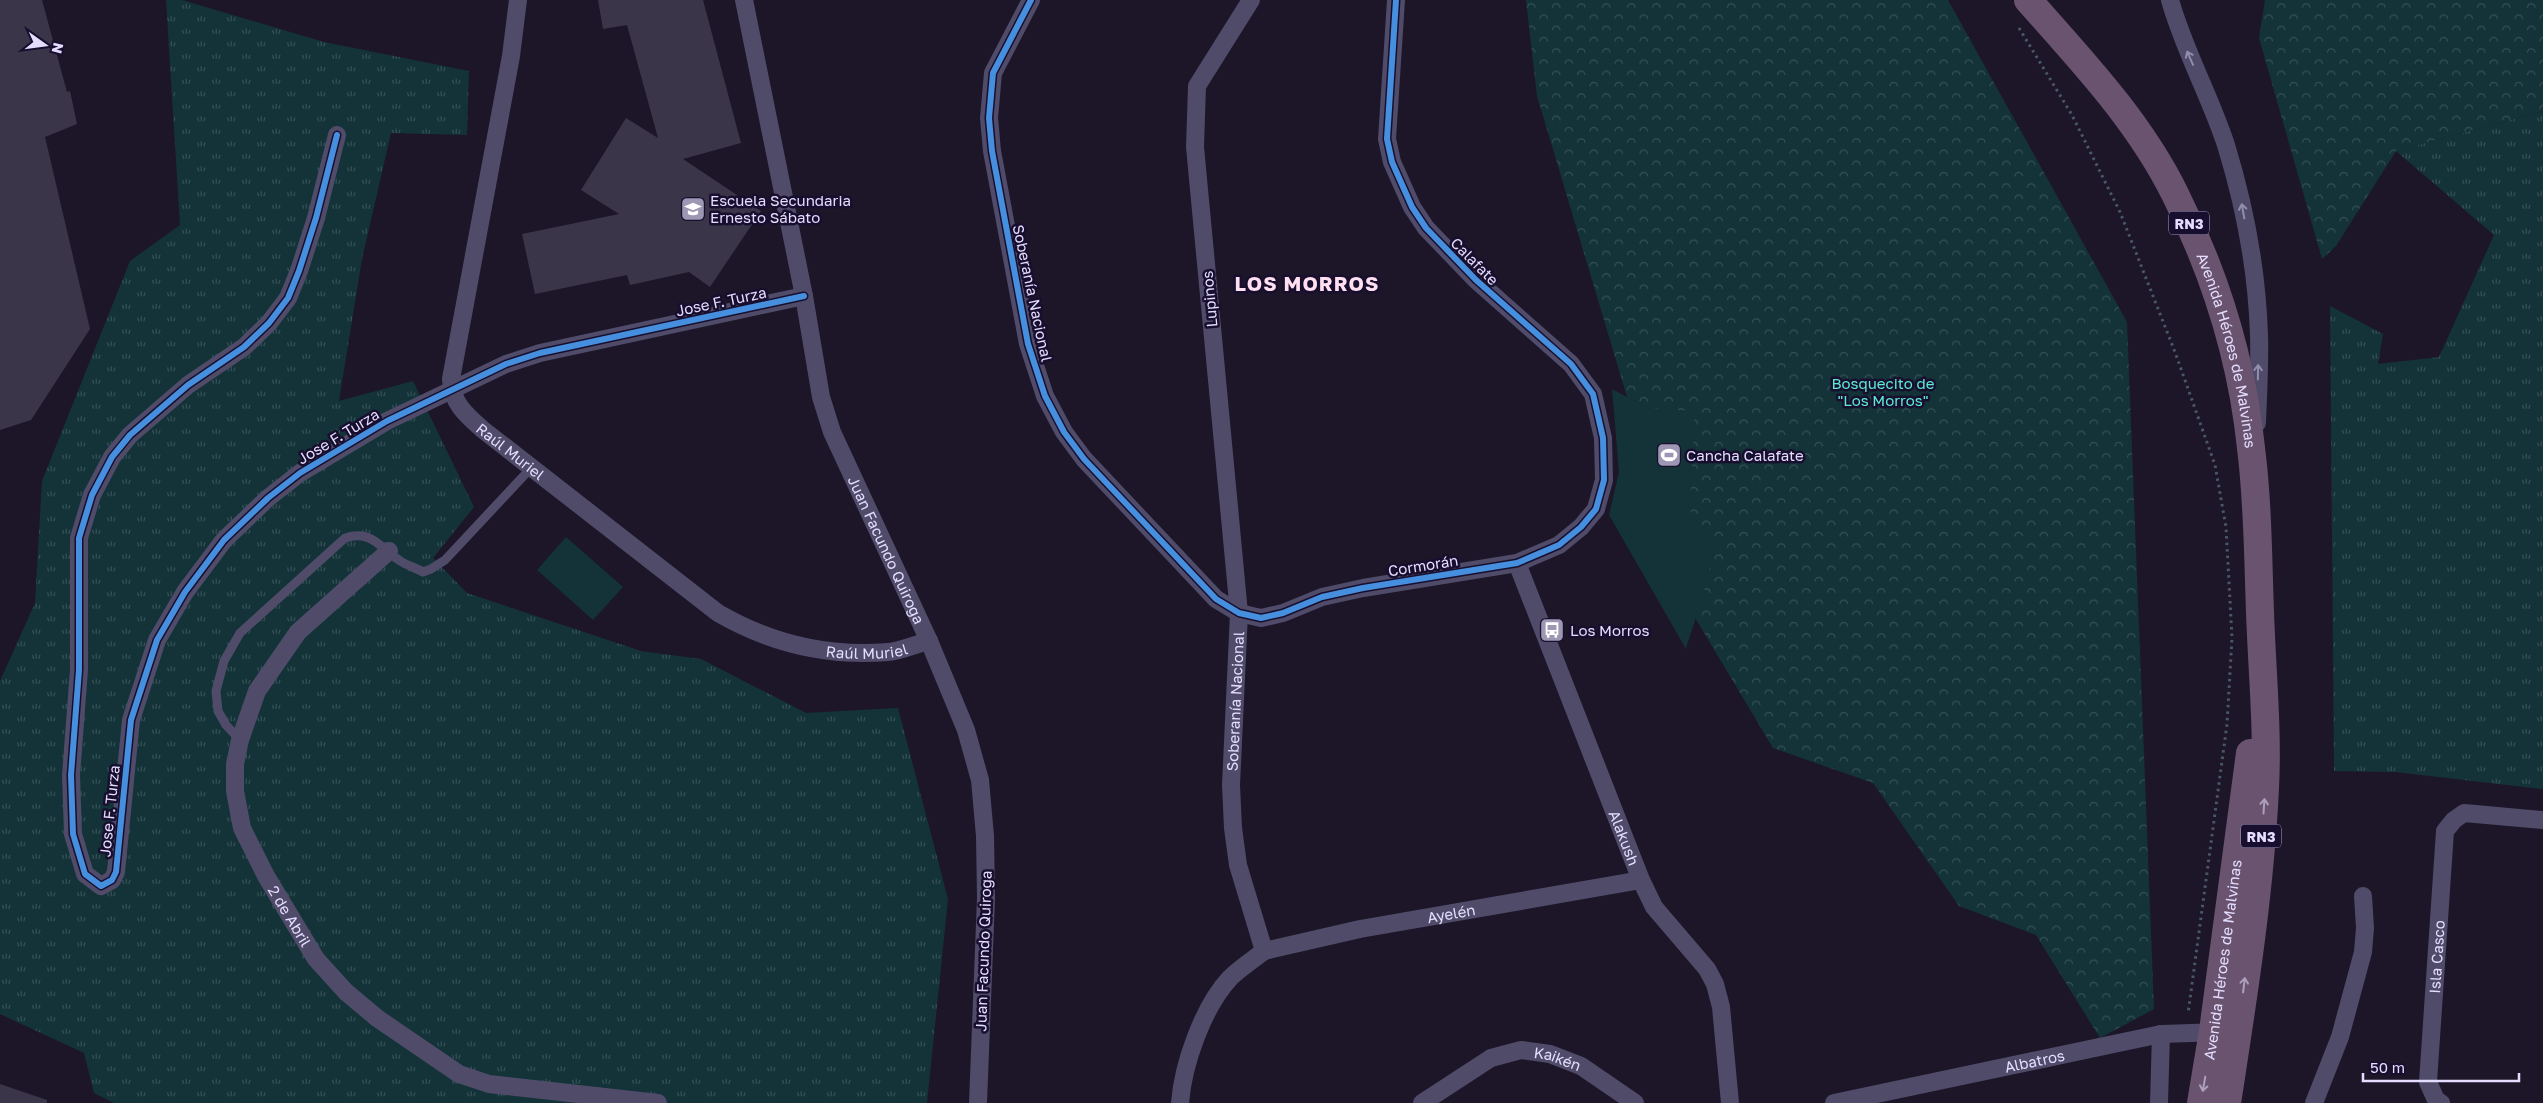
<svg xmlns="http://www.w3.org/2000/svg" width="2543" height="1103" font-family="'Golos Text',sans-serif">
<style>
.grass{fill:url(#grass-tufts)}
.forest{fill:url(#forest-crowns)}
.green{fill:#133338}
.building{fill:#3b3549}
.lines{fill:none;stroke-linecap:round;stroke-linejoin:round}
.path{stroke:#4a576a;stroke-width:3;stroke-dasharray:2.5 4;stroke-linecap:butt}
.lane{stroke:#4f4b69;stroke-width:9}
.street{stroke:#4f4b69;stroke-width:18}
.highway{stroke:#6a536f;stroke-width:28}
.cycleway-casing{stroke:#180f2f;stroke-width:9}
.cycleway{stroke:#468fdf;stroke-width:6}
.oneway{stroke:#928dac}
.oneway2{stroke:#ad9fbe}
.labels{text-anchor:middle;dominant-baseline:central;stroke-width:5;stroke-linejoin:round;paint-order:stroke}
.shield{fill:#180f2f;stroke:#a79fc1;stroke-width:1}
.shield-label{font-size:14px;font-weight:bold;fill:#e4ddff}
.poi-label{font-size:15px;fill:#e4ddff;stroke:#180f2f;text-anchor:start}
.street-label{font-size:15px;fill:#e4ddff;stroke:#180f2f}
.park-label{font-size:15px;fill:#5cecd5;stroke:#180f2f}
.district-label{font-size:20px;font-weight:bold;letter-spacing:1px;fill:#ffdff0;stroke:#180f2f}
</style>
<defs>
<pattern id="grass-tufts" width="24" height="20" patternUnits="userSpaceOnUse" patternTransform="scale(1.25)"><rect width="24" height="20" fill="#133338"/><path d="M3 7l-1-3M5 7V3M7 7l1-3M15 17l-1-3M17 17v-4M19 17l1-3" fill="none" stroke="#355056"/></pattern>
<pattern id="forest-crowns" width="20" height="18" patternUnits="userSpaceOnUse" patternTransform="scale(1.25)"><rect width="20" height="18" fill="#133338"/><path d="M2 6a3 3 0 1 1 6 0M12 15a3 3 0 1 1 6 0" fill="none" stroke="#355056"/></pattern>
</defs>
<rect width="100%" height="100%" fill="#1c1628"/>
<path class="grass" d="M166,0H182L324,42L469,71L467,135L391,133L362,259L339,401L413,381L474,507L433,558L467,593L641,651L701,659L806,713L898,708L948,899L927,1103H114L94,1093L84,1053L0,1014V681L35,603L42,481L130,261L180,225Z
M2543,111V789L2395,772L2334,771L2330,306L2383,334L2378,364L2439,357L2494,235L2396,151Z"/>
<path class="forest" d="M1526,0H1948L2127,322L2154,1009L2100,1038L2036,935L1959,906L1873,783L1773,748L1691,611L1537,96Z
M2265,0H2543V111L2396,151L2336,246L2322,259L2259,38Z"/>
<path class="green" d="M1612,389L1648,408L1695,411L1690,502L1691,518C1702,524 1709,531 1712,544C1716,563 1692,628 1686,649L1609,515L1619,472Z
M566,537L623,587L593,620L537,570Z"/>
<path class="building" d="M0,0H42L67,92L70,91L77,124L45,137L90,329L31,420L0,430Z
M598,0H703L741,143L683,159L761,211L710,287L689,272L630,285L627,275L535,294L522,234L619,214L581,190L626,118L658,138L627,25L603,29Z
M0,1084L47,1100V1103H0Z"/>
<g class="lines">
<path class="path" d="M2019,28L2072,115L2120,212L2175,352L2215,465L2226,527L2232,638L2227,724L2188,1014"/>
<path class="lane" d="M240,740L226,725L218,711L216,691L224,661L240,633L345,538C373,529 380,549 402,562C409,566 416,568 423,572L431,569L445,560L532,467"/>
<g class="street">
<path id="s1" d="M518,0L511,56L451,379C452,403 465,414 482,429L718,613C770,643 827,657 888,652C902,651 916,644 929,641"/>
<path id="s2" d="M744,0L804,296L821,397L832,432L929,641L966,730L980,780L985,836L986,898L978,1103"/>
<path d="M1031,0L993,73L989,118L992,151L1028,344L1045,396L1064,432L1084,459L1216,599L1239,613L1261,618L1283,613L1322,597L1363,588L1517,563L1559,545L1581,527L1596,509L1604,480L1603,438L1593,394L1571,364L1476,280L1426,228L1412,207L1392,162L1387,139L1396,0"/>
<path d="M2170,0C2184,50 2210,96 2226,145C2245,207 2257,271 2259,335C2260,364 2258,394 2257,423"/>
<path d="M337,135L316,218L299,271L288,298L269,323L244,347L188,385L130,435L112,457L92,495L79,538V670L71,775L73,834L85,874L101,886L112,880L116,872L131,720L157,640L185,592L224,540L268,498L300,473L387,421L506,364L540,353L804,296"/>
<path id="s3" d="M389,551L298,632L257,691L240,740L235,764V791L242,828L266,876L316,959L346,992L377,1018L459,1074L489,1084L658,1103"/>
<path id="s4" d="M1517,563L1641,880L1654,907L1707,969L1715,984L1721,1007L1730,1103"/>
<path id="s5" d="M1264,951L1360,929L1641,880"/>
<path id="s6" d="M1180,1103C1183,1064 1203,1007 1230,978C1240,968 1253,960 1264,951L1238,865L1233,828L1231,785L1239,613L1195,147L1197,86L1251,0"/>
<path id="s7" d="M1422,1103L1491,1058L1521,1050L1550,1054L1581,1066L1635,1103"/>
<path id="s8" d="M1834,1103L2161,1034L2222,1032"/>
<path d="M2159,1103L2161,1034"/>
<path d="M2314,1103L2340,1037L2363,952L2365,928L2363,896"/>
<path id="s9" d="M2441,1103L2436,1100L2428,1082L2445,831L2454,820L2464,813L2543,820"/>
</g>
<g class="highway">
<path id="s10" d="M2028,0C2082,61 2140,122 2176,196C2215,274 2242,361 2251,448C2258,503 2258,558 2260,612C2262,671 2268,730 2265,788C2260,893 2243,999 2227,1103"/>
<path id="s11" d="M2201,1103L2213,1031L2250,753"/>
</g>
<defs>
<path id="cycleway" d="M1031,0L993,73L989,118L992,151L1028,344L1045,396L1064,432L1084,459L1216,599L1239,613L1261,618L1283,613L1322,597L1363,588L1517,563L1559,545L1581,527L1596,509L1604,480L1603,438L1593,394L1571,364L1476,280L1426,228L1412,207L1392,162L1387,139L1396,0
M337,135L316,218L299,271L288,298L269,323L244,347L188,385L130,435L112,457L92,495L79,538V670L71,775L73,834L85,874L101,886L112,880L116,872L131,720L157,640L185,592L224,540L268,498L300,473L387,421L506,364L540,353L804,296"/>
</defs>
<use href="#cycleway" class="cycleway-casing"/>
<use href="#cycleway" class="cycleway"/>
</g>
<defs><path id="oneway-shaft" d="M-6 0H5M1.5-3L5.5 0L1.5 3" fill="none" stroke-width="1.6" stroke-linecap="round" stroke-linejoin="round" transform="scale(1.25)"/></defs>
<g class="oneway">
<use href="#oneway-shaft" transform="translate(2190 58) rotate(-114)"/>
<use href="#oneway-shaft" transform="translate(2243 211) rotate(-100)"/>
<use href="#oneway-shaft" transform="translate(2258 372) rotate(-89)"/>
</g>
<g class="oneway2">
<use href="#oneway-shaft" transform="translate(2264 806) rotate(-86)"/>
<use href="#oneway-shaft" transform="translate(2244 985) rotate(-83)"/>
<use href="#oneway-shaft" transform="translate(2204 1084) rotate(100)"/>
</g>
<defs>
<symbol id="school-square" viewBox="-11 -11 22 22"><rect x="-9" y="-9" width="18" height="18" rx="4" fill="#9e97b4" stroke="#180f2f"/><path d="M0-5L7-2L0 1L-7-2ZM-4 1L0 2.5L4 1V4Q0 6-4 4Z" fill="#fff"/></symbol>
<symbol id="stadium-square" viewBox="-11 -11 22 22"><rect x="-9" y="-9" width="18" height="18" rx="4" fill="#9e97b4" stroke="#180f2f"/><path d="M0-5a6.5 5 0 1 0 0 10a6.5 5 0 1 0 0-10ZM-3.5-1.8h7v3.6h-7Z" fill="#fff"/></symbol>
<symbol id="bus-square" viewBox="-11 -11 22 22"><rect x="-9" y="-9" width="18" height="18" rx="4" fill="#9e97b4" stroke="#180f2f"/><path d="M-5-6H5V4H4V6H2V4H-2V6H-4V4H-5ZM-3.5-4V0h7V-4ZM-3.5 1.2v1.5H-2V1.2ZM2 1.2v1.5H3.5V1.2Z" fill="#fff"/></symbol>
</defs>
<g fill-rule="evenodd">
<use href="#school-square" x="679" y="195" width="28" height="28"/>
<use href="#stadium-square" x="1655" y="441" width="28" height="28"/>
<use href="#bus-square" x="1538" y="616" width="28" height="28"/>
</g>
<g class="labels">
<g class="shield">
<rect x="2169" y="211.5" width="40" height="23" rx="4"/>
<rect x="2241" y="824.5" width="40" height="23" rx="4"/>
</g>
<g class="shield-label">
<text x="2189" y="223">RN3</text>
<text x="2261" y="836">RN3</text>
</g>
<g class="poi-label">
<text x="710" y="200">Escuela Secundaria<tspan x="710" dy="17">Ernesto Sábato</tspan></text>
<text x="1686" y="455">Cancha Calafate</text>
<text x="1570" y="630">Los Morros</text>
</g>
<g class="street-label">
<text transform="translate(1475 261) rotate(45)">Calafate</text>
<text transform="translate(1033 293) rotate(78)">Soberanía Nacional</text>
<text transform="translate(1209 299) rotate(-95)">Lupinos</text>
<text transform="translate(721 301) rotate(-12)">Jose F. Turza</text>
<text stroke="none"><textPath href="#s10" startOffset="410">Avenida Héroes de Malvinas</textPath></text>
<text transform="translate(338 436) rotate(-31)">Jose F. Turza</text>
<text stroke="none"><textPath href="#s1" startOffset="482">Raúl Muriel</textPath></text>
<text stroke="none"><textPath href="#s2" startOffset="571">Juan Facundo Quiroga</textPath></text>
<text transform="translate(1423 565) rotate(-9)">Cormorán</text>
<text stroke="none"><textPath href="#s1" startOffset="901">Raúl Muriel</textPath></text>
<text stroke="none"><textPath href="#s6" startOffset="434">Soberanía Nacional</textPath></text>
<text transform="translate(109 811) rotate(-84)">Jose F. Turza</text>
<text stroke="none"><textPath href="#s4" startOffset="295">Alakush</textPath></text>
<text stroke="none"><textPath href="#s5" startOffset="191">Ayelén</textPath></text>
<text stroke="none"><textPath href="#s3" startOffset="435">2 de Abril</textPath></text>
<text transform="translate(983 951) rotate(-88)">Juan Facundo Quiroga</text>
<text stroke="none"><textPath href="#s9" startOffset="151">Isla Casco</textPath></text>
<text stroke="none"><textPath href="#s11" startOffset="145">Avenida Héroes de Malvinas</textPath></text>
<text stroke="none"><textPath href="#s7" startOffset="151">Kaikén</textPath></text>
<text stroke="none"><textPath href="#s8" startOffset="205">Albatros</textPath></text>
</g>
<g class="park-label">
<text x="1883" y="383">Bosquecito de<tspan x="1883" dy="17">"Los Morros"</tspan></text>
</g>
<g class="district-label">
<text x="1307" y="283">LOS MORROS</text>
</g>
</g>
<g transform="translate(45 45) rotate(104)" stroke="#180f2f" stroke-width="4" paint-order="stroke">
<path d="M0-4L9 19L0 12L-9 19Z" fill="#e4ddff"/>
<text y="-8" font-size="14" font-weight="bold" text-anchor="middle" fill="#e4ddff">N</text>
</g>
<path d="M2363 1073v8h156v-8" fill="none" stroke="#e4ddff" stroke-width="2.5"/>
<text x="2370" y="1073" font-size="15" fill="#e4ddff" stroke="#180f2f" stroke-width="4" paint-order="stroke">50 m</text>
</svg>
